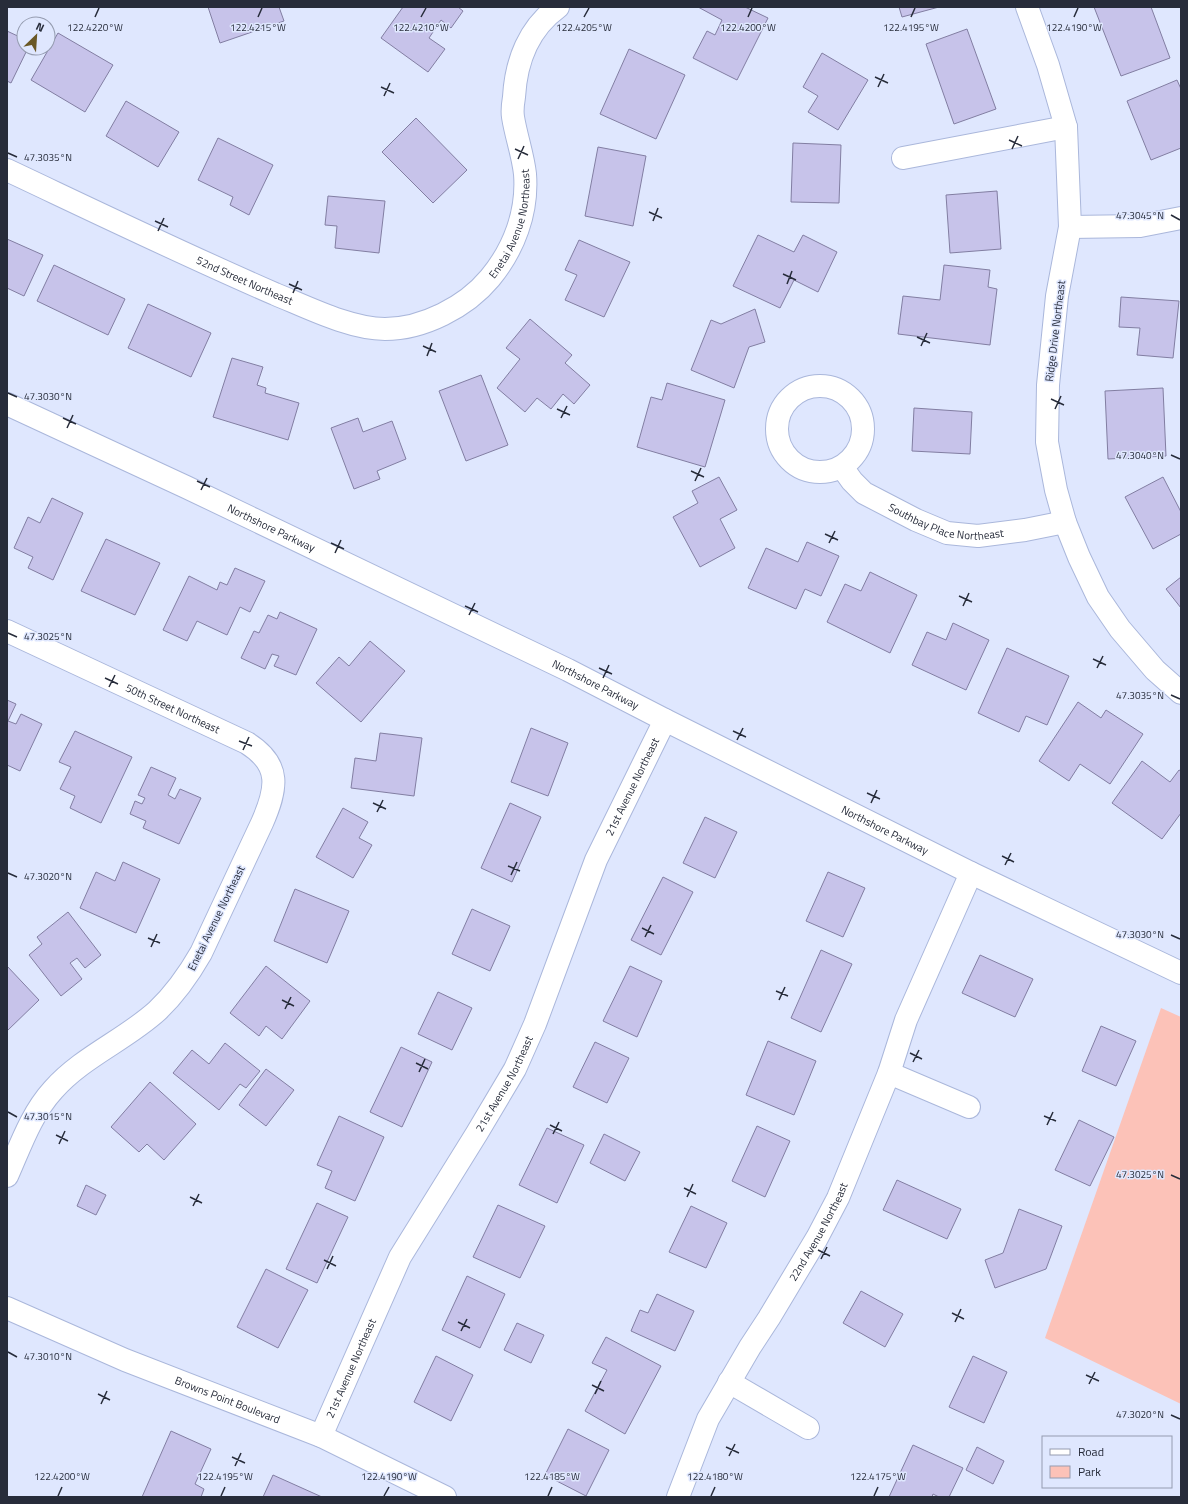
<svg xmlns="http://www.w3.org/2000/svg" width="1188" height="1504" font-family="'Titillium Web',sans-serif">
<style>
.green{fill:#fcc2b8}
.building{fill:#c7c3ea;stroke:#827ea2}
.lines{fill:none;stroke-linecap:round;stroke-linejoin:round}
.minor-casing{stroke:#aab7db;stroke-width:24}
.minor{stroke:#fff;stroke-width:22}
.ticks{fill:none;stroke:#272c3a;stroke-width:1.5}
.labels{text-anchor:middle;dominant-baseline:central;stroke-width:3;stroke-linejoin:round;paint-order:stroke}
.street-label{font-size:11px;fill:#272c3a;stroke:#dfe7fe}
.ticks-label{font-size:10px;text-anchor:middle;fill:#272c3a;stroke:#dfe7fe;stroke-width:3;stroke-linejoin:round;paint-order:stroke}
</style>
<rect width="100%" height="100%" fill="#dfe7fe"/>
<path class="green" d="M1161,1008L1181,1017V1404L1045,1338Z"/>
<path class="building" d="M208,7H279L284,21L220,43Z
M403,7H458L463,11L451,28L441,20L429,38L445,49L428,72L381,38Z
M698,7H745L768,18L737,80L693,58L707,31L715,35L722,20Z
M899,7H939L902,17Z
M1094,7H1151L1170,58L1121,76Z
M967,29L996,109L954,124L926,44Z
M7,31L24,39V48H28L11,83L7,81Z
M58,33L113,65L85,112L31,80Z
M629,49L685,75L656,139L600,114Z
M822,53L868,80L838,130L808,112L818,96L803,87Z
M1177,80L1181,89V148L1151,160L1127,101Z
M126,101L179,132L158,167L106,136Z
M416,118L467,170L433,203L382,152Z
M218,138L273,165L249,215L230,205L233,197L198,180Z
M793,143L841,145L839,203L791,202Z
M598,147L646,156L633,226L585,216Z
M997,191L1001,249L950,253L946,195Z
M328,196L385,201L379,253L335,248L337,226L325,225Z
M758,235L794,252L803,235L837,252L818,292L794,280L780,308L733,286Z
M7,239L43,255L24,296L7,288Z
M579,240L630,262L604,317L565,300L577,275L565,270Z
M54,265L125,299L108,335L37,301Z
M944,265L990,270L988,287L997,289L990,345L898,334L903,296L940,300Z
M1121,297L1179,301L1173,358L1137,355L1140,328L1119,327Z
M148,304L211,333L191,377L128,348Z
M755,309L765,342L749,347L734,388L691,370L711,320L721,324Z
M530,319L572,355L565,363L590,385L574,404L563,394L551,409L537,398L525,412L497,388L520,359L506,348Z
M232,358L263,367L257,385L266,388L265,393L299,403L288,440L213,417Z
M481,375L508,445L466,461L439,391Z
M667,383L725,400L705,467L637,447L651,397L662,400Z
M1163,388L1166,456L1108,459L1105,391Z
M914,408L972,412L970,454L912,451Z
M358,418L363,432L392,421L406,459L377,471L380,479L354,489L331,428Z
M719,477L737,510L720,519L735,548L700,567L673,517L698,503L692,491Z
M1163,477L1181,512V534L1153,549L1125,497Z
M52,498L83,513L53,580L28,568L33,557L14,548L28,517L40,523Z
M106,539L160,563L135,615L81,591Z
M807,542L839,556L821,596L805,589L796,609L748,588L766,548L798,562Z
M235,568L265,581L250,612L240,607L227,635L197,621L187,641L163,630L189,576L217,590L220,582L227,585Z
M870,572L917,595L890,653L827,622L845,584L861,591Z
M1181,577V608L1166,589Z
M280,612L317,629L296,675L274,666L279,656L272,654L265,669L241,658L254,631L259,633L268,615L277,619Z
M953,623L989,640L966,690L912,665L927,632L946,640Z
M370,641L405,671L361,722L316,683L339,657L349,666Z
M1007,648L1069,676L1047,725L1026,716L1019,732L978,713Z
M7,700L16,704L8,721L16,724L21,714L42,724L20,771L7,765Z
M1078,702L1101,718L1106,710L1143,734L1110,784L1080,764L1069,781L1039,761Z
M531,728L568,743L548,796L511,782Z
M75,731L132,757L101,823L70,808L75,796L60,789L71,767L59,762Z
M380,733L422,738L414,796L351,788L355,758L376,761Z
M1142,761L1170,782L1179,770L1181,771V813L1162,839L1112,803Z
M151,767L176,778L168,795L175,799L180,789L201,798L179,844L143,828L146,821L130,814L135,801L142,804L145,798L138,795Z
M510,803L541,817L512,882L481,868Z
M343,808L368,822L359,838L372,845L353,878L316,857Z
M705,817L737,832L715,878L683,863Z
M123,862L160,879L136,933L80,908L96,872L115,881Z
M828,872L865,888L843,937L806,921Z
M663,877L693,892L661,955L631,940Z
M295,889L349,911L327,963L274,941Z
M472,909L510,926L490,971L452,954Z
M68,912L101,955L85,968L77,958L70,963L82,979L61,996L29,955L42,944L37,937Z
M821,950L852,964L821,1032L791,1018Z
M980,955L1033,979L1015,1017L962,993Z
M7,966L39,1000L7,1031Z
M266,966L310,1001L282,1039L266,1026L259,1036L230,1013Z
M630,966L662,981L637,1037L603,1021Z
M438,992L472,1008L452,1050L418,1034Z
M1101,1026L1136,1041L1116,1086L1082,1071Z
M768,1041L816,1061L794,1115L746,1095Z
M595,1042L629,1058L607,1103L573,1087Z
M225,1043L260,1071L246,1088L240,1084L219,1110L173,1073L192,1050L209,1064Z
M401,1047L432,1062L402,1127L370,1112Z
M266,1069L294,1090L266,1126L239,1105Z
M150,1082L196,1124L164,1160L147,1144L139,1152L111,1127Z
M339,1116L384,1137L355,1201L325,1188L332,1171L317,1165Z
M1079,1120L1114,1137L1090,1186L1055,1170Z
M757,1126L790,1141L765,1197L732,1181Z
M547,1128L584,1145L557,1203L519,1185Z
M604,1134L640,1152L625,1181L590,1163Z
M897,1180L961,1209L947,1239L883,1210Z
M86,1185L106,1195L96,1215L77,1206Z
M317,1203L348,1217L317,1283L286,1269Z
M498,1205L545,1226L520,1278L473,1257Z
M691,1206L727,1223L706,1268L669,1252Z
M1019,1209L1062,1226L1046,1269L995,1288L985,1260L1003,1253Z
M266,1269L308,1290L278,1348L237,1327Z
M467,1276L505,1294L480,1348L442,1330Z
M861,1291L903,1314L885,1347L843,1323Z
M657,1294L694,1311L675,1351L631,1331L640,1310L648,1313Z
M517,1323L544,1335L531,1363L504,1350Z
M606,1337L661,1366L625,1434L585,1411L607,1370L592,1363Z
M436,1356L473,1375L451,1421L414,1402Z
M973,1356L1007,1372L984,1423L949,1407Z
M568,1429L609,1450L586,1496L545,1475Z
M171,1431L211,1449L195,1484L204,1489L201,1497H142Z
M913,1445L963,1468L949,1497H939L933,1494L932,1497H889Z
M977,1447L1004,1461L993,1484L966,1470Z
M273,1475L322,1497H263Z"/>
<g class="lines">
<defs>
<g id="minor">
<path d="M1027,7L1048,65L1066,127L1070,227L1057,296L1048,385L1047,442L1056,490L1065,522L1079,557L1098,597L1120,629L1155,670L1181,693"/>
<path d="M903,158L1066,127"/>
<path id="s1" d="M7,170C96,212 185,255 275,294C307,307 350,329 385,329C423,329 466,307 490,278C514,249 528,212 525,174C523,155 516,136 513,117C512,111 513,103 514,97C516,61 529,28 558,7"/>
<path d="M1070,227L1140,226L1181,218"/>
<circle cx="820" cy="429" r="43"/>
<path id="s2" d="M7,404L186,487L568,670L665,720L971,873L1181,973"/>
<path id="s3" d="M842,467L852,481L864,493L916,520L947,533L978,536L1025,530L1065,522"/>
<path id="s4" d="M7,631L247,743C282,765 277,789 262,823L201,953C189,974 175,994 157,1011C125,1040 82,1057 53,1090C31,1114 20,1147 7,1176"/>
<path d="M889,1073L969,1107"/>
<path id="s5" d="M7,1308L125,1360L321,1436L445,1497"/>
<path d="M729,1382L808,1428"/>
<path id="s6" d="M321,1436L400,1257L477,1133L515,1069L535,1024L596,860L665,720"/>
<path id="s7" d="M678,1497L708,1419L750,1347L769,1318L817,1238L838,1198L889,1073L906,1020L971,873"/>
</g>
</defs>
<use href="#minor" class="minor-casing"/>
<use href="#minor" class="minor"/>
</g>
<path class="ticks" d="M95,17L99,8M258,17L262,8M421,17L426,8M584,17L589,8M748,17L752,8M911,17L915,8M1074,17L1078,8M875,77L888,83M381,87L394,93M878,87L884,74M384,96L390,83M1009,140L1022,146M515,149L528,155M1012,149L1018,136M8,153L17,157M518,159L524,146M649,212L662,218M1171,215L1180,220M155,221L168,227M653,221L658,208M158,231L164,218M783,274L796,280M289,284L302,290M787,284L792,271M293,293L298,281M917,337L930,343M423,346L436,352M921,346L927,333M427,356L432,343M8,393L17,397M1051,399L1064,405M557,409L570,415M1055,409L1061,396M63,418L76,424M561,418L567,406M67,428L73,415M1171,455L1180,459M691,471L704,477M197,481L210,487M695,481L701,468M201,490L207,478M825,534L838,540M331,543L344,549M829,543L835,531M335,553L341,540M959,596L972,602M465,606L478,612M963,606L969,593M469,615L475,603M8,633L17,637M1093,659L1106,665M599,668L612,674M1097,668L1103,656M105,678L118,684M603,678L609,665M109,687L115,675M1171,695L1180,699M733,731L746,737M737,740L743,728M239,741L252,746M243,750L249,737M867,793L880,799M373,803L386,809M871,803L877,790M377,812L383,800M1002,856L1014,862M1005,865L1011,853M508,866L520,871M8,873L17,877M511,875L517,862M642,928L654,934M1171,935L1180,939M645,937L651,925M148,938L160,943M151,947L157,934M776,991L788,996M282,1000L294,1006M779,1000L785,987M285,1009L291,997M910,1053L922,1059M913,1062L919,1050M416,1063L428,1069M419,1072L425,1059M8,1112L17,1117M1044,1116L1056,1121M550,1125L562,1131M1047,1125L1053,1112M553,1134L559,1122M56,1135L68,1141M59,1144L65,1131M1171,1175L1180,1179M684,1188L696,1194M190,1197L202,1203M687,1197L693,1184M193,1206L199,1194M818,1250L830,1256M821,1259L827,1247M324,1260L336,1266M327,1269L333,1256M952,1313L964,1319M458,1322L470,1328M955,1322L961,1309M461,1331L467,1319M8,1352L17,1357M1086,1375L1099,1381M1089,1384L1095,1372M592,1385L604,1391M98,1394L110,1400M595,1394L601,1381M101,1404L107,1391M1171,1415L1180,1419M726,1447L739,1453M729,1456L735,1444M232,1457L245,1463M235,1466L241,1453M58,1496L62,1487M221,1496L225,1487M384,1496L389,1487M548,1496L552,1487M711,1496L715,1487M874,1496L878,1487"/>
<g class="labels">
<g class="street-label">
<text stroke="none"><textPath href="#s1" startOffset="591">Enetai Avenue Northeast</textPath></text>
<text stroke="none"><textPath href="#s1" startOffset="262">52nd Street Northeast</textPath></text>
<text transform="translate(1055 331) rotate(-83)">Ridge Drive Northeast</text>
<text stroke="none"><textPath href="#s3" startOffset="123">Southbay Place Northeast</textPath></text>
<text stroke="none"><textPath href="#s2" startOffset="292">Northshore Parkway</textPath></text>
<text stroke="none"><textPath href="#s2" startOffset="652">Northshore Parkway</textPath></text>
<text stroke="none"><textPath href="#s4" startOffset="183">50th Street Northeast</textPath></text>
<text stroke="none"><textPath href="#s6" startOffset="722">21st Avenue Northeast</textPath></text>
<text stroke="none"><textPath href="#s2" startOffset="976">Northshore Parkway</textPath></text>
<text transform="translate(216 918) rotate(-64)">Enetai Avenue Northeast</text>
<text stroke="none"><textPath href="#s6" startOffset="398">21st Avenue Northeast</textPath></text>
<text stroke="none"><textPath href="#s7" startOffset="301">22nd Avenue Northeast</textPath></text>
<text stroke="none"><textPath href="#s6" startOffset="74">21st Avenue Northeast</textPath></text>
<text stroke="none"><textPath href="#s5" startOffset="239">Browns Point Boulevard</textPath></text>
</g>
</g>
<g class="ticks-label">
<text x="95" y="31">122.4220°W</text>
<text x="258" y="31">122.4215°W</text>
<text x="421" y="31">122.4210°W</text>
<text x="584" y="31">122.4205°W</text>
<text x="748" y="31">122.4200°W</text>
<text x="911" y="31">122.4195°W</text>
<text x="1074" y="31">122.4190°W</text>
<text x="48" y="161">47.3035°N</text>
<text x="1140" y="219">47.3045°N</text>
<text x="48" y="400">47.3030°N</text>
<text x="1140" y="459">47.3040°N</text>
<text x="48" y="640">47.3025°N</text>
<text x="1140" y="699">47.3035°N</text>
<text x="48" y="880">47.3020°N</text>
<text x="1140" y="938">47.3030°N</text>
<text x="48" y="1120">47.3015°N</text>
<text x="1140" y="1178">47.3025°N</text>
<text x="48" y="1360">47.3010°N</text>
<text x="1140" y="1418">47.3020°N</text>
<text x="62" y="1480">122.4200°W</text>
<text x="225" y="1480">122.4195°W</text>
<text x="389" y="1480">122.4190°W</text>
<text x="552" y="1480">122.4185°W</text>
<text x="715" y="1480">122.4180°W</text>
<text x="878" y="1480">122.4175°W</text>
</g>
<rect width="1188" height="1504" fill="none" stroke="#272c3a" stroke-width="16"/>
<rect x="1042" y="1436" width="130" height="52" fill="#dfe7fe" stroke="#959cb0"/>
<rect x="1050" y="1449" width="20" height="6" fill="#ffffff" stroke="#959cb0"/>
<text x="1078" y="1456" font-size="12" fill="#272c3a">Road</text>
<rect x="1050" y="1466" width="20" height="12" fill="#fcc2b8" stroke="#959cb0"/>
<text x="1078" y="1476" font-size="12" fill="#272c3a">Park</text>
<g transform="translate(36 36) rotate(25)"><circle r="19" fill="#dfe7fe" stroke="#959cb0"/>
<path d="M0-3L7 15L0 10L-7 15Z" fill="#6a5826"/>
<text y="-6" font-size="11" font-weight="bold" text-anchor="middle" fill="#272c3a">N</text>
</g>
</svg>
